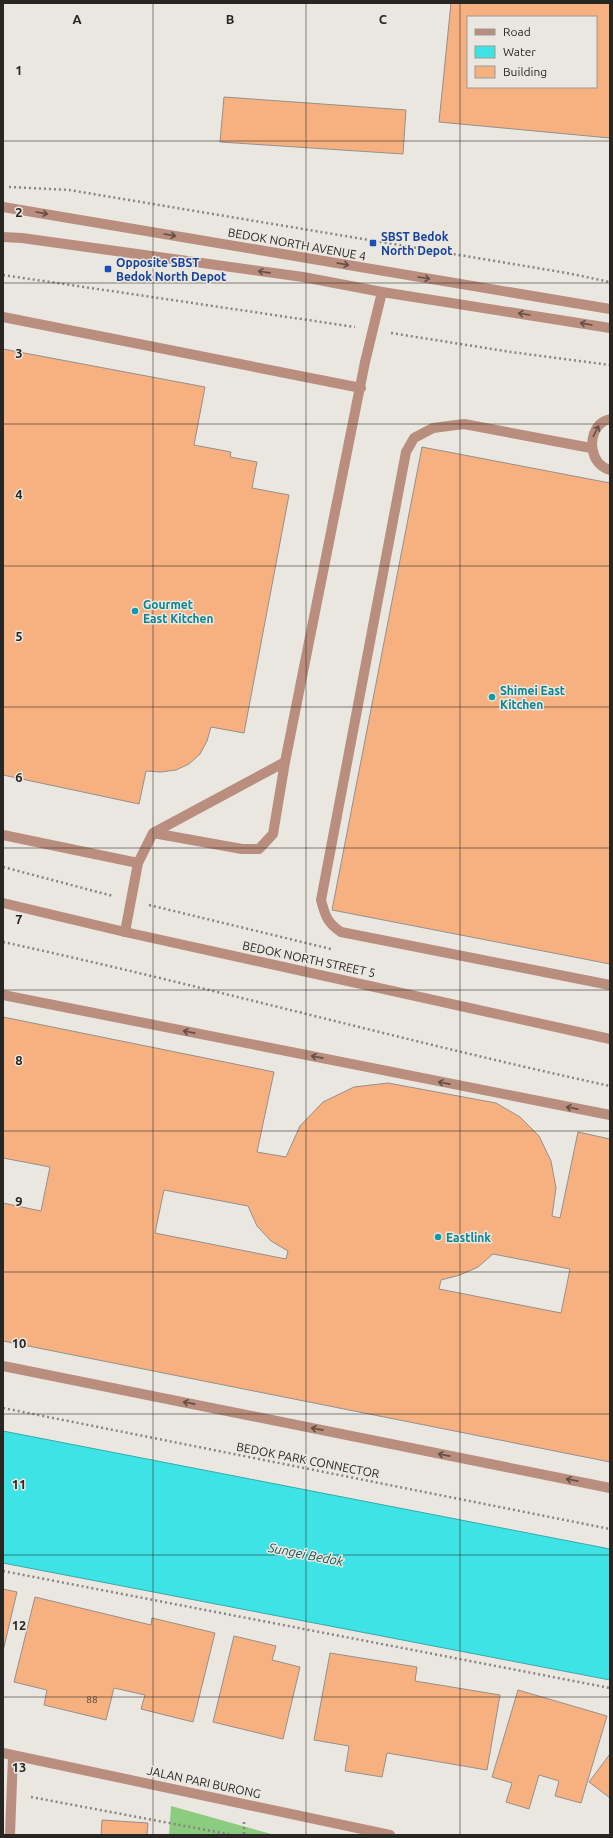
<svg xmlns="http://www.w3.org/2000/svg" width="613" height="1838" font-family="Ubuntu,sans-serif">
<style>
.green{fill:#8bcc80}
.water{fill:#3ee3e5;stroke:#37aaab}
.building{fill:#f7b181;stroke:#968f8b;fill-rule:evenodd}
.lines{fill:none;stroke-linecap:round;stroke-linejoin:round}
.path{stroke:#878580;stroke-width:2.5;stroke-dasharray:2 3;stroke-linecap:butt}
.lane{stroke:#ba8e7e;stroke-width:10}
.street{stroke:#ba8e7e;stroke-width:10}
.oneway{stroke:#625047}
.grid{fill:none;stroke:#272623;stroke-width:1;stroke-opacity:0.55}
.transit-dot{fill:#1a4fb4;stroke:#eae7e0;stroke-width:1.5}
.culture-dot{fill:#0f9aa8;stroke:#eae7e0;stroke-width:1.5}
.labels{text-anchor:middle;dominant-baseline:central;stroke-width:3;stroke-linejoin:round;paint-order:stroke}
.number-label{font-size:10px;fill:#5b493a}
.transit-label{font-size:12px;font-weight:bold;fill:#164399;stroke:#eae7e0;text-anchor:start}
.street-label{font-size:12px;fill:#272623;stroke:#eae7e0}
.culture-label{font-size:12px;font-weight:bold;fill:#0d838f;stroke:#eae7e0;text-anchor:start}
.water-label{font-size:13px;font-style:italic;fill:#185a5b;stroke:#eae7e0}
.grid-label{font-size:13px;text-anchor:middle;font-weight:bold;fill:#272623;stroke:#eae7e0;stroke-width:3;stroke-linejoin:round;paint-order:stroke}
</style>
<rect width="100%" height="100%" fill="#eae7e0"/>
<path class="green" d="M171,1806L275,1835H169Z"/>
<path class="water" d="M3,1431L610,1549V1680L3,1563Z"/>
<path class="building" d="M451,3H610V138L439,122ZM468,17H596V87H468Z
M224,97L406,110L403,154L220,142Z
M3,349L205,387L194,445L231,452L230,457L257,462L252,488L289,495L244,733L211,727L207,741L200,754L189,764L176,770L161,772L146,771L139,804L3,775Z
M422,447L610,483V964L332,910Z
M3,1017L274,1072L257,1152L286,1157L300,1126L323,1102L354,1087L388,1083L496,1103L520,1117L539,1136L551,1161L556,1188L552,1216L560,1218L578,1132L610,1139V1462L3,1341V1203L41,1211L50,1167L3,1158ZM164,1190L248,1206L257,1226L271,1241L288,1251L286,1259L155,1233ZM493,1254L570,1269L561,1313L439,1289L441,1280L460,1275L478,1267Z
M3,1589L17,1592L3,1651Z
M35,1597L151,1625L152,1618L215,1633L193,1722L141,1709L145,1695L114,1688L106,1720L44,1705L47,1690L14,1682Z
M234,1636L276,1646L272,1660L300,1667L283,1739L213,1722Z
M330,1653L417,1667L415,1681L500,1695L487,1770L387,1753L382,1777L345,1771L349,1746L314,1740Z
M518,1690L607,1716L581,1803L555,1796L559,1781L539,1775L529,1809L506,1802L512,1783L492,1777Z
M610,1754V1798L589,1782Z
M102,1820L148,1823L147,1835H101Z"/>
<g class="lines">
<path class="path" d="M9,187L69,190L567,273L610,282
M3,275L355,327
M391,333L511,352L610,365
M3,867L113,896
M149,905L331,949
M3,942C206,986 407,1042 610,1086
M3,1408L610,1529
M3,1571L610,1688
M31,1797L233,1835
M244,1822V1835"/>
<path class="lane" d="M3,317L361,388
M610,419C606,420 602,422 599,425C587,439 591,465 610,470
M591,448L464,424L433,428L414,438L406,452L321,900C325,915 327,923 341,932L610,985
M153,833L242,849H259L273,834L285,762L365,362L382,292
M3,835L138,863
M125,932L138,863L153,833L285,762
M3,995L610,1115
M3,1366L610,1488"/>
<path class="street" d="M3,207L610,309
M3,237L22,238L303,277L382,292L610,328
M3,903L125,932L610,1039
M3,1753L390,1835
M10,1835L13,1755"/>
</g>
<defs><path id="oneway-shaft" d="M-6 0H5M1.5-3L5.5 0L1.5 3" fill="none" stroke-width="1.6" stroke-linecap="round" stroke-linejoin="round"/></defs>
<g class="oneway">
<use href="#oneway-shaft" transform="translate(42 213) rotate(10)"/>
<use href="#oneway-shaft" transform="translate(170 235) rotate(10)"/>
<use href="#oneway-shaft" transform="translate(343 264) rotate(10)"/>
<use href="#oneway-shaft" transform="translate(264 272) rotate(-172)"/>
<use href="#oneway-shaft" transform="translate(424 278) rotate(9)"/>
<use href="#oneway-shaft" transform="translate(524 314) rotate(-171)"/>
<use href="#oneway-shaft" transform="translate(586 324) rotate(-170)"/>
<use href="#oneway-shaft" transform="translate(596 431) rotate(-62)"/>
<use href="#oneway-shaft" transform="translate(189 1032) rotate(-169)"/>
<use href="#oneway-shaft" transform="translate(317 1057) rotate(-169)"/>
<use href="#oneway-shaft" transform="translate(444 1083) rotate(-169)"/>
<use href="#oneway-shaft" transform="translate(572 1108) rotate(-169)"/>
<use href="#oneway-shaft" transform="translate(189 1403) rotate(-169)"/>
<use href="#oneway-shaft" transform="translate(317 1429) rotate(-169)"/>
<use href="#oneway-shaft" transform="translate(444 1455) rotate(-169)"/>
<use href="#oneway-shaft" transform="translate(572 1480) rotate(-169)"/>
</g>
<path class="grid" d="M153,3V1835M306,3V1835M460,3V1835M3,141H610M3,283H610M3,424H610M3,566H610M3,707H610M3,848H610M3,990H610M3,1131H610M3,1272H610M3,1414H610M3,1555H610M3,1697H610"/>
<g class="transit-dot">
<rect x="369" y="239" width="8" height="8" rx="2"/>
<rect x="104" y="265" width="8" height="8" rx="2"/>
</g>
<g class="culture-dot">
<circle cx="135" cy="611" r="4"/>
<circle cx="492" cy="697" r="4"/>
<circle cx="438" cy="1237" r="4"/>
</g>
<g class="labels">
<g class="number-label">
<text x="92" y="1699">88</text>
</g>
<g class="transit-label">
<text x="381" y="236">SBST Bedok<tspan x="381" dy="14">North Depot</tspan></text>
<text x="116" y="262">Opposite SBST<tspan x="116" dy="14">Bedok North Depot</tspan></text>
</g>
<g class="street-label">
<text transform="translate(297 244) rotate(10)">BEDOK NORTH AVENUE 4</text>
<text transform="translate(309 959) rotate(12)">BEDOK NORTH STREET 5</text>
<text transform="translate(308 1460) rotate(11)">BEDOK PARK CONNECTOR</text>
<text transform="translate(204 1782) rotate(12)">JALAN PARI BURONG</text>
</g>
<g class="culture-label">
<text x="143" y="604">Gourmet<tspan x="143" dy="14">East Kitchen</tspan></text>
<text x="500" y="690">Shimei East<tspan x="500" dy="14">Kitchen</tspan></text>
<text x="446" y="1237">Eastlink</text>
</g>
<g class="water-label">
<text transform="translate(306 1554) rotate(11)">Sungei Bedok</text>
</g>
</g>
<g class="grid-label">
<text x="77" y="24">A</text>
<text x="230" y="24">B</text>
<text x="383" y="24">C</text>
<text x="19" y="75">1</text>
<text x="19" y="217">2</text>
<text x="19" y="358">3</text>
<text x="19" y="499">4</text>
<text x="19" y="641">5</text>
<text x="19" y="782">6</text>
<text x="19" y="924">7</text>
<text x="19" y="1065">8</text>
<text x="19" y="1206">9</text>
<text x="19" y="1348">10</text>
<text x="19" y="1489">11</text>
<text x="19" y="1630">12</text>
<text x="19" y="1772">13</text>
</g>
<rect width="613" height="1838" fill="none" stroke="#272623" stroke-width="8"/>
<rect x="467" y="16" width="130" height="72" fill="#eae7e0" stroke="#9c9a94"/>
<rect x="475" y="29" width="20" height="6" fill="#ba8e7e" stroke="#9c9a94"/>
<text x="503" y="36" font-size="12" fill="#272623">Road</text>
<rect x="475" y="46" width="20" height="12" fill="#3ee3e5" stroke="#9c9a94"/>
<text x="503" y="56" font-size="12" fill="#272623">Water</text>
<rect x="475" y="66" width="20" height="12" fill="#f7b181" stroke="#9c9a94"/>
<text x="503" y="76" font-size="12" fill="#272623">Building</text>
</svg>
